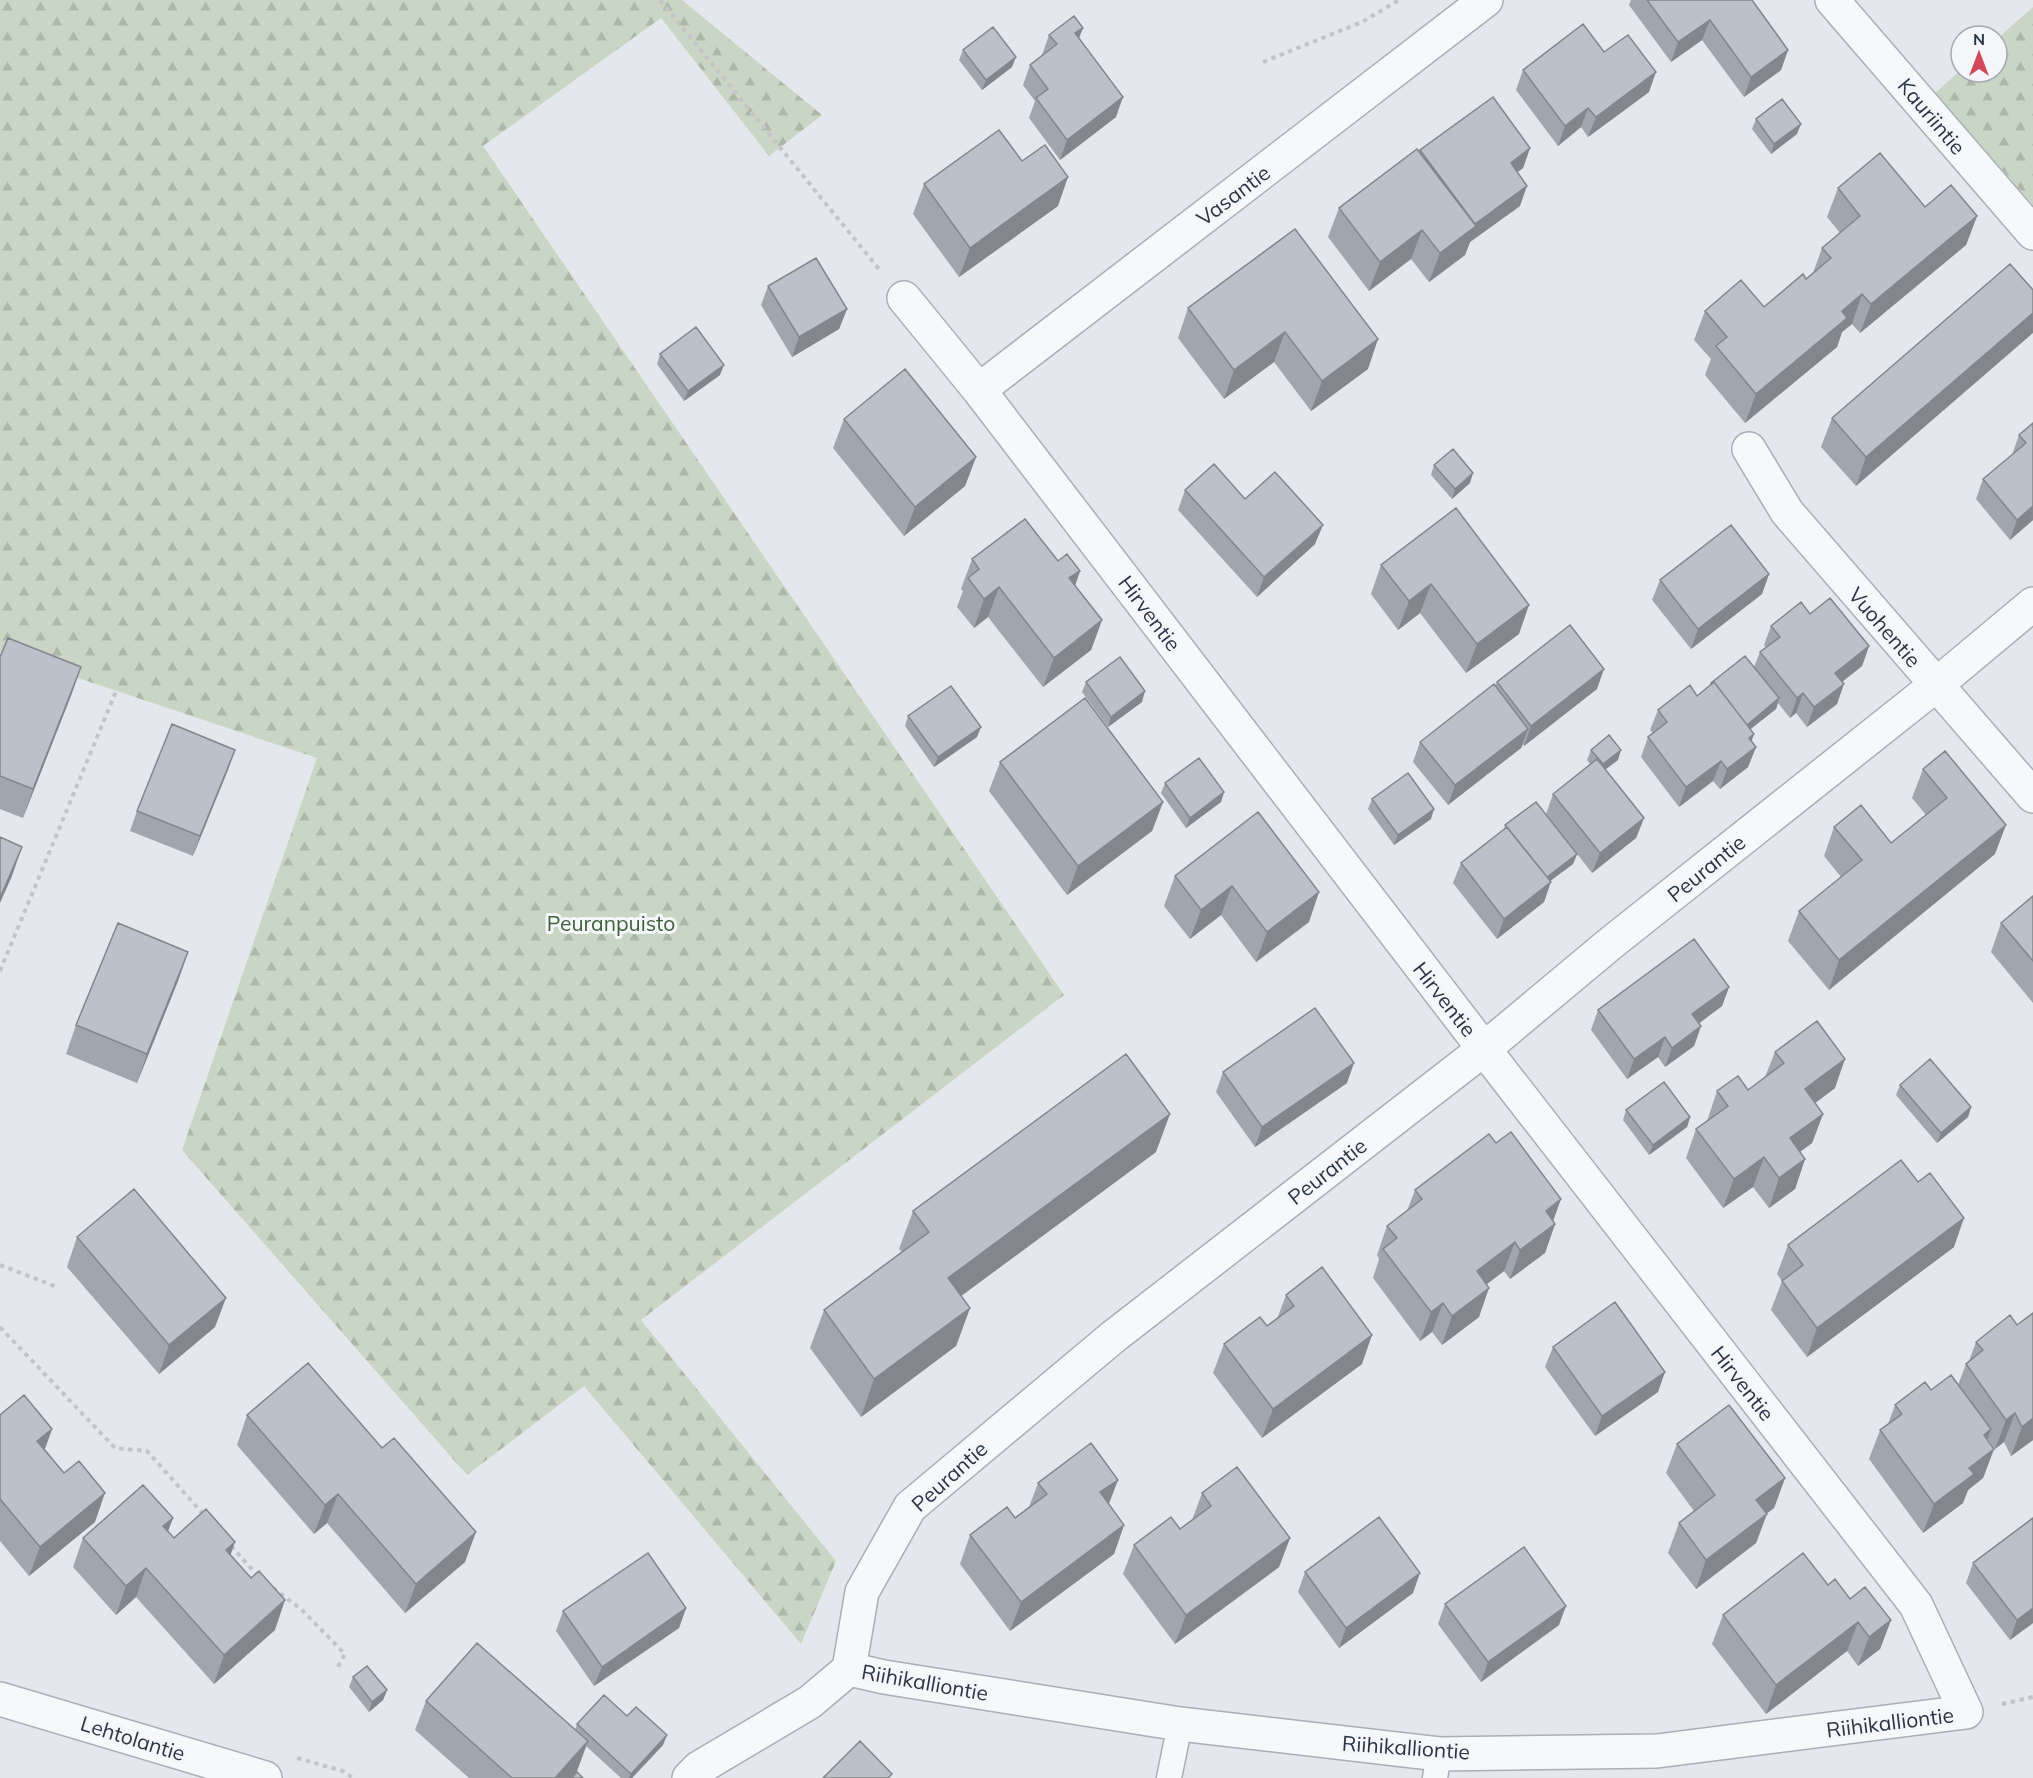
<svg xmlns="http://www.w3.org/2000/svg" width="2033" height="1778" font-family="Mulish,sans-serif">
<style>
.forest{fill:url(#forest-firs)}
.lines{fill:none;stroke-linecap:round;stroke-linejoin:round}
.service-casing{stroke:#a9aeb7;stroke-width:27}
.minor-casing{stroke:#a9aeb7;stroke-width:36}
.path{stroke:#c2c5cb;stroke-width:4;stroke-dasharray:4.5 4.5;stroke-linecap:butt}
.service{stroke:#f7f8fa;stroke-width:24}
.minor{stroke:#f7f8fa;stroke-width:33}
.wall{fill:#a1a5ae}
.shaded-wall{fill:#83868d}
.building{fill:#bbc0ca;stroke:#83868d;stroke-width:1.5}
.labels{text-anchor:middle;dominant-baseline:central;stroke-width:6;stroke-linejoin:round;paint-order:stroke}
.street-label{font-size:21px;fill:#2b3445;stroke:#f4f6f9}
.park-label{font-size:21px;fill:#3f6138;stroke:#f4f6f9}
</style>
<defs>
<pattern id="forest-firs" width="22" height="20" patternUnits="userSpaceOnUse" patternTransform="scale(1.5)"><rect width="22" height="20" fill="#c9d6c5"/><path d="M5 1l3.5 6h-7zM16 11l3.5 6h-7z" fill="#adb8ab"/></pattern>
</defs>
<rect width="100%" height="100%" fill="#e4e7ec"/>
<path class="forest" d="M0,0H682L822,115L769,156L661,18L483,146L1064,995L641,1320L836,1561L801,1644L584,1386L467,1475L182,1150L317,758L0,652Z
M2033,7V205L1935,93L1961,70V72H1997V39Z"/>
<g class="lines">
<defs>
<path id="service" d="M1169,1778L1180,1724
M1435,1778L1439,1754"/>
<path id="minor" d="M1832,0L2033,233
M979,390L1486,0
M1749,449L1787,512L2033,796
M849,1669L884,1677L1180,1724L1439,1754L1657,1751L1966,1712L1916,1605L1484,1049L979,390L904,298
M0,1699L265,1778
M689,1778L699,1768L810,1702L849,1669L862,1592L910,1507L1113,1337L1484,1049L1611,943L1936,685L2033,604"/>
</defs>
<use href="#service" class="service-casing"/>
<use href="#minor" class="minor-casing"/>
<path class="path" d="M660,0L879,269
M1263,62L1362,22L1399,0
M0,971L117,689
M0,1265L57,1287
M0,1327L115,1448L147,1451L204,1515
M231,1546L258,1576
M273,1588L301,1609L345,1654L336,1670
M2002,1704L2033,1697
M297,1758L343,1771L353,1778"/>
<use href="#service" class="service"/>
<use href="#minor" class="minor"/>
</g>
<path class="wall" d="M1631,0H1752L1788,50L1781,70L1744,97L1702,40L1671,62L1629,5Z
M1083,28L1079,38L1116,117L1060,160L1029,118L1035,101L1023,85L1030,65L1042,55L1049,35Z
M963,50L1012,67L982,90L959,60Z
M1604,52L1649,92L1588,137L1581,127L1558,146L1516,90L1523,70Z
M1756,119L1797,134L1771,154L1752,129Z
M1530,148L1523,168L1517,172L1520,206L1470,242L1465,255L1429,282L1411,259L1369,291L1328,237L1339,208L1420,152V150Z
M924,184L1058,206L959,277L913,214Z
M1838,188L1925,207L1977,216L1966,245L1860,333L1852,324L1842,332L1837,347L1745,423L1705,375L1711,359L1694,340L1705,311L1764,307L1806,279L1813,273L1822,248L1840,233L1827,217Z
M1295,229L1368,369L1311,411L1274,362L1224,399L1178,338L1188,308Z
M2010,264L1856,486L1821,447L1832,418Z
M768,286L847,309L839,329L792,357L761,305Z
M660,354L720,375L684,401L657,364Z
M844,419L976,457L965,486L904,536L833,448Z
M2033,423V520L2010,540L1976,499L1983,479L2012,455L2019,435Z
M1434,465L1470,483L1452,499L1431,475Z
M1185,490L1245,499L1315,544L1257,597L1178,510Z
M1456,508L1519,634L1466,673L1420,613L1398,630L1371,594L1381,565Z
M972,559L1058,561L1080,571L1075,585L1102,620L1091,650L1043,687L988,617L974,628L957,607L963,591L961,589Z
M1769,574L1762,594L1691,649L1652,600L1660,580Z
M1810,614L1869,646L1862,666L1842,682L1837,704L1807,727L1796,713L1790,718L1778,703L1776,709L1750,729L1751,741L1756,747L1748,767L1720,789L1713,781L1679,807L1641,757L1648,737L1653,733L1650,730L1658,710L1697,696L1710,685L1711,683L1754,667L1760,652L1766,648L1764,645L1771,626Z
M0,657L81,667L23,818L0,809Z
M1086,682L1142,702L1108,727L1082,692Z
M1497,682L1597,689L1524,746L1523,744L1521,748L1448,805L1413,762L1420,742L1495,686Z
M908,716L977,737L934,767L905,726Z
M235,750L193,856L130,831L137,811Z
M1591,750L1618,760L1605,770L1644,818L1636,838L1592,873L1546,814L1553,794L1591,765L1587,760Z
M1000,762L1163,802L1152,831L1067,895L989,791Z
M1923,769L1995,854L1829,990L1788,941L1799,911L1841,877L1824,856L1834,827L1891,843L1926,815L1912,798Z
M1165,783L1224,792L1221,802L1186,828L1161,793Z
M1372,799L1431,819L1394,845L1368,809Z
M1258,812L1309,922L1256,962L1221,915L1190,939L1164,906L1175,876Z
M1505,825L1577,854L1573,864L1550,881L1544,902L1497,939L1453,883L1461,863L1504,830Z
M2033,896V1003L1991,952L2001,923Z
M188,952L178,981L137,1083L66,1054L76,1025Z
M1729,987L1722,1006L1699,1023L1701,1026L1694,1046L1665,1067L1658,1057L1627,1079L1591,1030L1598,1010Z
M1775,1052L1835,1088L1815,1103L1823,1114L1812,1143L1800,1152L1805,1159L1795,1189L1769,1208L1753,1187L1723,1208L1686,1158L1696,1129L1707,1121L1717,1091L1748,1090L1765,1077Z
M1223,1072L1347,1083L1255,1147L1216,1092Z
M1900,1085L1971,1107L1968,1117L1937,1143L1896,1095Z
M1626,1110L1690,1117L1687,1127L1649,1155L1623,1120Z
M1156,1152L961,1296L970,1308L956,1346L861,1417L810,1348L824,1310L902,1252L899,1249L913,1211Z
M1415,1190L1553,1221L1555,1224L1545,1253L1510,1279L1504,1271L1487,1284L1479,1317L1442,1345L1432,1332L1420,1341L1373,1278L1379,1259L1377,1255L1387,1226L1407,1211Z
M77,1237L215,1327L159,1374L67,1267Z
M1788,1245L1954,1247L1807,1357L1771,1310L1782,1281L1777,1274Z
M1286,1295L1362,1364L1262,1438L1213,1373L1224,1344L1267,1326L1277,1319Z
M2010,1315L2033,1440L2011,1456L2004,1442L1995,1449L1988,1439L1987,1440L1994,1449L1983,1478L1968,1490L1963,1503L1923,1533L1869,1459L1880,1430L1888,1424L1895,1405L1931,1390L1958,1385L1966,1364L1969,1361L1976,1342Z
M1553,1347L1658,1392L1595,1436L1545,1367Z
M0,1415L52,1429L45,1449L64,1473L95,1522L29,1576L0,1541Z
M247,1415L382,1448L465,1562L405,1613L327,1523L314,1534L237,1445Z
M1677,1444L1785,1478L1774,1508L1766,1514L1756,1543L1696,1589L1668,1553L1679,1523L1694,1511L1666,1473Z
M1038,1483L1109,1504L1124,1525L1114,1554L1010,1631L960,1564L970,1535L1015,1518L1029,1507Z
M1202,1493L1290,1538L1279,1567L1175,1644L1123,1574L1134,1545L1180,1529L1192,1520Z
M173,1518L168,1531L174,1538L230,1555L275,1630L214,1684L136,1597L116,1615L73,1567L83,1538Z
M1973,1563L2033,1623L2010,1640L1966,1583Z
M1305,1572L1413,1593L1339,1648L1298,1592Z
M1828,1585L1850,1599L1891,1620L1880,1649L1858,1666L1847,1651L1766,1714L1712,1644L1723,1615Z
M1445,1604L1559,1625L1481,1682L1438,1624Z
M686,1608L679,1628L594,1686L556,1631L563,1611Z
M353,1677L387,1690L383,1700L369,1712L349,1687Z
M426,1701L575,1730L577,1724L627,1716L663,1745L632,1778H621L586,1746L577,1771L571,1778H469L415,1730Z"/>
<path class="shaded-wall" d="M1710,20L1702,40L1671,62L1678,42Z
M1083,28L1075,47V33Z
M1788,50L1781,70L1744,97L1751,77Z
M1016,57L1012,67L982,90L986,80Z
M1656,72L1649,92L1588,137L1596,117Z
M1123,97L1116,117L1060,160L1067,140Z
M1588,108L1581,127L1558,146L1565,126Z
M1801,124L1797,134L1771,154L1774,144Z
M1530,148L1523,168L1503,183L1511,163Z
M1068,177L1058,206L959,277L970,248Z
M1527,186L1520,206L1470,242L1465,255L1429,282L1440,253L1475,224Z
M1977,216L1966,245L1860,333L1871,304Z
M1422,230L1411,259L1369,291L1380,262Z
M1862,294L1852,324L1842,332L1837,347L1745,423L1756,394L1842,311Z
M847,309L839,329L792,357L799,337Z
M2033,313V333L1856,486L1866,457Z
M1285,332L1274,362L1224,399L1234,370Z
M1378,339L1368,369L1311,411L1322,381Z
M724,365L720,375L684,401L688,391Z
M976,457L965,486L904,536L915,507Z
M1473,473L1470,483L1452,499L1455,489Z
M2033,506V520L2010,540L2017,520Z
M1323,525L1315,544L1257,597L1264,577Z
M1080,571L1070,600L1069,578Z
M1769,574L1762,594L1691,649L1698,629Z
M1431,584L1420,613L1398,630L1409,601Z
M999,587L988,617L974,628L984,599Z
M1529,605L1519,634L1466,673L1477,644Z
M1102,620L1091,650L1043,687L1054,658Z
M1869,646L1862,666L1828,693L1835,673Z
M81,667L71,696L23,818L33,789Z
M1604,669L1597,689L1524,746L1531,726Z
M1844,684L1837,704L1807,727L1814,707Z
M1145,691L1142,702L1108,727L1111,717Z
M1803,693L1796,713L1790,718L1797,698Z
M1779,698L1776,709L1742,736L1746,726Z
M981,727L977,737L934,767L938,757Z
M1528,729L1521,748L1448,805L1455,785Z
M1754,734L1747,754L1756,747L1748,767L1720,789L1727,769L1749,738Z
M235,750L228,770L193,856L200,836Z
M1621,750L1618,760L1599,774L1603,764Z
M1721,761L1713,781L1679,807L1686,787Z
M1224,792L1221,802L1186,828L1190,818Z
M1163,802L1152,831L1067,895L1078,866Z
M1434,809L1431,819L1394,845L1398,835Z
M1644,818L1636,838L1592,873L1600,853Z
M2006,825L1995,854L1829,990L1839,960Z
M22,847L12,876L0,903V898Z
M1577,854L1573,864L1542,887L1546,877Z
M1551,882L1544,902L1497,939L1504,919Z
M1232,886L1221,915L1190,939L1201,910Z
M1319,892L1309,922L1256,962L1267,932Z
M188,952L178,981L137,1083L147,1054Z
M1729,987L1722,1006L1685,1034L1692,1014Z
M1701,1026L1694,1046L1665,1067L1672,1048Z
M1665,1037L1658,1057L1627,1079L1634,1059Z
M1845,1059L1835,1088L1794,1119L1805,1089Z
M1354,1063L1347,1083L1255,1147L1262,1127Z
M1971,1107L1968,1117L1937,1143L1941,1133Z
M1170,1114L1156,1152L934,1316L948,1278Z
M1823,1114L1812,1143L1779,1167L1790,1138Z
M1690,1117L1687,1127L1649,1155L1653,1145Z
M1764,1157L1753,1187L1723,1208L1734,1179Z
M1805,1159L1795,1189L1769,1208L1779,1178Z
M1561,1199L1551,1227L1555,1224L1545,1253L1510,1279L1520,1250L1546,1211Z
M1964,1218L1954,1247L1807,1357L1817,1328Z
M1515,1242L1504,1271L1466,1300L1477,1271Z
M1489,1288L1479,1317L1442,1345L1452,1316Z
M226,1298L215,1327L159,1374L169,1345Z
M1443,1303L1432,1332L1420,1341L1431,1312Z
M970,1308L956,1346L861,1417L874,1379Z
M1372,1335L1362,1364L1262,1438L1273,1409Z
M1665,1372L1658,1392L1595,1436L1602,1416Z
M2015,1413L2004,1442L1995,1449L2006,1420Z
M2033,1418V1440L2011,1456L2022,1427Z
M52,1429L41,1459L37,1441Z
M1991,1429L1980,1459L1984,1435Z
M1994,1449L1983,1478L1968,1490L1963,1503L1923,1533L1934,1504L1969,1468Z
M1785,1478L1774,1508L1746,1529L1756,1500Z
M1118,1480L1107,1509L1100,1492Z
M105,1493L95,1522L29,1576L40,1547Z
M338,1494L327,1523L314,1534L325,1505Z
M1767,1514L1756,1543L1696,1589L1706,1560Z
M173,1518L162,1547L163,1526Z
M1124,1525L1114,1554L1010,1631L1021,1602Z
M476,1532L465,1562L405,1613L416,1584Z
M1290,1538L1279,1567L1175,1644L1186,1615Z
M235,1542L225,1571L226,1550Z
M146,1568L136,1597L116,1615L126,1586Z
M1420,1573L1413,1593L1339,1648L1346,1628Z
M285,1600L275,1630L214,1684L224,1655Z
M1566,1606L1559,1625L1481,1682L1488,1662Z
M686,1608L679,1628L594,1686L602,1667Z
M2033,1608V1623L2010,1640L2017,1620Z
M1891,1620L1880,1649L1858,1666L1869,1637Z
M1858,1622L1847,1651L1766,1714L1776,1685Z
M387,1690L383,1700L369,1712L372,1702Z
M667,1735L663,1745L632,1778H629L631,1774Z
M588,1741L577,1771L571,1778H555Z"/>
<path class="building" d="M1647,0H1752L1788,50L1751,77L1710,20L1678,42Z
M1074,16L1083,28L1075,33L1123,97L1067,140L1036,98L1048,89L1030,65L1057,44L1049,35Z
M1583,24L1604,52L1628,35L1656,72L1596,117L1588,108L1565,126L1523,70Z
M993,27L1016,57L986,80L963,50Z
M1493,97L1530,148L1511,163L1527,186L1475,224L1420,150Z
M1782,99L1801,124L1774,144L1756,119Z
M999,130L1022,161L1045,145L1068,177L970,248L924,184Z
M1417,149L1476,226L1440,253L1422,230L1380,262L1339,208Z
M1880,153L1925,207L1951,185L1977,216L1871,304L1862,294L1842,311L1847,318L1756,394L1716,346L1727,337L1705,311L1741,280L1764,307L1803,274L1806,279L1831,258L1822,248L1860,216L1838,188Z
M1295,229L1378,339L1322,381L1285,332L1234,370L1188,308Z
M816,258L847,309L799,337L768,286Z
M2010,264L2033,290V313L1866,457L1832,418Z
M696,327L724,365L688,391L660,354Z
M905,369L976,457L915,507L844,419Z
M2033,423V506L2017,520L1983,479L2026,443L2019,435Z
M1453,449L1473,473L1455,489L1434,465Z
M1214,464L1245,499L1275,472L1323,525L1264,577L1185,490Z
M1456,508L1529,605L1477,644L1431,584L1409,601L1381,565Z
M1025,519L1058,561L1067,554L1080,571L1069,578L1102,620L1054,658L999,587L984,599L968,578L979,569L972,559Z
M1731,525L1769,574L1698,629L1660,580Z
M1830,598L1869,646L1835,673L1844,684L1814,707L1803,693L1797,698L1760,652L1780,637L1771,626L1801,602L1810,614Z
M1570,625L1604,669L1531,726L1497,682Z
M8,638L81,667L33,789L0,776V657Z
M1745,656L1779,698L1747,725L1714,682L1712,684L1711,683Z
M1120,657L1145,691L1111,717L1086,682Z
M1714,682L1754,734L1749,738L1756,747L1727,769L1721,761L1686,787L1648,737L1667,722L1658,710L1690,685L1697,696Z
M1494,684L1528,729L1455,785L1420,742Z
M951,686L981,727L938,757L908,716Z
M1085,698L1163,802L1078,866L1000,762Z
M172,724L235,750L200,836L137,811Z
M1609,735L1621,750L1603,764L1591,750Z
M1945,751L2006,825L1839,960L1799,911L1862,860L1834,827L1861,805L1891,843L1947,798L1923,769Z
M1199,758L1224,792L1190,818L1165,783Z
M1597,759L1644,818L1600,853L1553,794Z
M1408,773L1434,809L1398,835L1372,799Z
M1536,802L1577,854L1547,877L1505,825Z
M1258,812L1319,892L1267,932L1232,886L1201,910L1175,876Z
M1507,827L1551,882L1504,919L1461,863Z
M0,837L22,847L0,898Z
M2033,896V961L2001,923Z
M118,923L188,952L147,1054L76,1025Z
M1694,939L1729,987L1692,1014L1701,1026L1672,1048L1665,1037L1634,1059L1598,1010Z
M1315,1008L1354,1063L1262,1127L1223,1072Z
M1817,1021L1845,1059L1805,1089L1823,1114L1790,1138L1805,1159L1779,1178L1764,1157L1734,1179L1696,1129L1728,1106L1717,1091L1738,1076L1748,1090L1784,1063L1775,1052Z
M1126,1054L1170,1114L948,1278L970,1308L874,1379L824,1310L929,1232L913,1211Z
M1930,1059L1971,1107L1941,1133L1900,1085Z
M1664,1082L1690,1117L1653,1145L1626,1110Z
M1511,1132L1561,1199L1546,1211L1555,1224L1520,1250L1515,1242L1477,1271L1489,1288L1452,1316L1443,1303L1431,1312L1383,1249L1397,1238L1387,1226L1422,1199L1415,1190L1489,1134L1496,1143Z
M1901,1160L1918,1182L1930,1173L1964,1218L1817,1328L1782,1281L1803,1265L1788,1245Z
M134,1189L226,1298L169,1345L77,1237Z
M1322,1267L1372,1335L1273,1409L1224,1344L1260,1317L1267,1326L1294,1306L1286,1295Z
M1615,1302L1665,1372L1602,1416L1553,1347Z
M2033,1313V1418L2022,1427L2015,1413L2006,1420L1966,1364L1983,1350L1976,1342L2010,1315L2017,1325Z
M308,1363L382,1448L394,1438L476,1532L416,1584L338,1494L325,1505L247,1415Z
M1951,1375L1991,1429L1984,1435L1994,1449L1969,1468L1974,1474L1934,1504L1880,1430L1902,1414L1895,1405L1925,1382L1931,1390Z
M24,1395L52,1429L37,1441L64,1473L79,1461L105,1493L40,1547L0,1499V1415Z
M1729,1405L1785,1478L1756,1500L1767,1514L1706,1560L1679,1523L1715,1495L1677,1444Z
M1091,1443L1118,1480L1100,1492L1124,1525L1021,1602L970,1535L1007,1507L1015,1518L1047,1494L1038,1483Z
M1237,1467L1290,1538L1186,1615L1134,1545L1171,1517L1180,1529L1211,1506L1202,1493Z
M143,1485L173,1518L163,1526L174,1538L206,1509L235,1542L226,1550L251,1578L259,1571L285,1600L224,1655L146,1568L126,1586L83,1538Z
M1379,1517L1420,1573L1346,1628L1305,1572Z
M2033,1518V1608L2017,1620L1973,1563Z
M1524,1547L1566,1606L1488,1662L1445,1604Z
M648,1553L686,1608L602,1667L563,1611Z
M1803,1553L1828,1585L1835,1579L1850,1599L1865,1587L1891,1620L1869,1637L1858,1622L1776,1685L1723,1615Z
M477,1643L588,1741L555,1778H512L426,1701Z
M367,1666L387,1690L372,1702L353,1677Z
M604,1695L627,1716L636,1707L667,1735L631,1774L577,1724Z
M860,1741L892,1774L888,1778H823Z
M577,1772L583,1778H572Z"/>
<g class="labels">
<g class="street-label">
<text transform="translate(1932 116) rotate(50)">Kauriintie</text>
<text transform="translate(1233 195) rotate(-37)">Vasantie</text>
<text transform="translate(1150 613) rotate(53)">Hirventie</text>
<text transform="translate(1885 627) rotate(49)">Vuohentie</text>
<text transform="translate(1706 868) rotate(-39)">Peurantie</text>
<text transform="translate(1445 999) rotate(52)">Hirventie</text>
<text transform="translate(1327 1171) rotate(-38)">Peurantie</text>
<text transform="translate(1743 1383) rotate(52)">Hirventie</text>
<text transform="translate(949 1476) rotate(-42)">Peurantie</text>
<text transform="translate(925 1682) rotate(10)">Riihikalliontie</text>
<text transform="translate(1890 1722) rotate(-7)">Riihikalliontie</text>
<text transform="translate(133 1738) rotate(17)">Lehtolantie</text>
<text transform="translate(1406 1747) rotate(4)">Riihikalliontie</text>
</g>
<g class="park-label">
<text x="611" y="923">Peuranpuisto</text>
</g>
</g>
<g transform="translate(1979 54)"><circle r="28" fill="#f4f6f9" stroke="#a4a8b1" stroke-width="1.5"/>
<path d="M0-4.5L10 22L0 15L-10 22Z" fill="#d1495b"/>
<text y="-9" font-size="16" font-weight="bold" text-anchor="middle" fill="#2b3445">N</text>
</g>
</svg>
